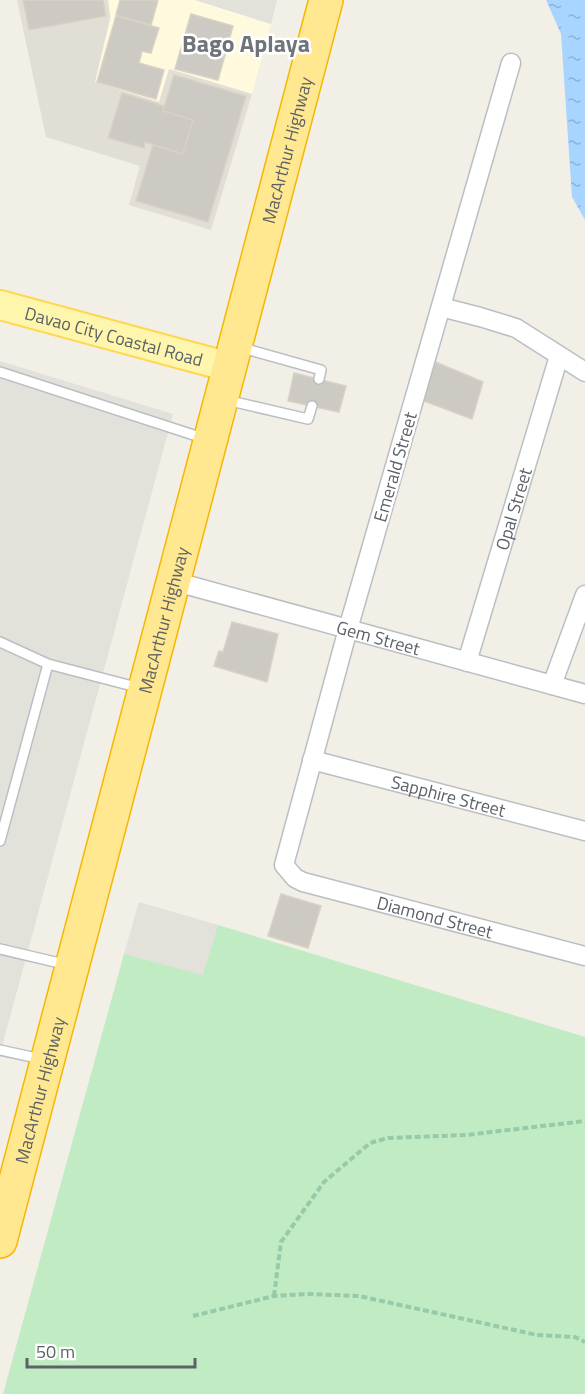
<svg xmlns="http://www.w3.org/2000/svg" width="585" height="1394" font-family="'Titillium Web',sans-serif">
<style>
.commercial{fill:#fff9dd}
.industrial{fill:#e2e1da}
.education{fill:#e1dfd5}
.grass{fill:#c0ebc3}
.water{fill:url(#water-ripples)}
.building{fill:#cdcac3;stroke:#d7d2c4;stroke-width:1.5}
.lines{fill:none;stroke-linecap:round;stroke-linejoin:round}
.lane-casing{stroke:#bbbec3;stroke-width:12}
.street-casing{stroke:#bbbec3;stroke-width:21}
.primary-casing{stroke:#ffd751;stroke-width:32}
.highway-casing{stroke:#f7b700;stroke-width:36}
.path{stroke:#97caa9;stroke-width:4;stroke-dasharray:6 3;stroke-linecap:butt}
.lane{stroke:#fff;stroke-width:9}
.street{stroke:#fff;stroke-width:18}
.primary{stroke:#fff6ad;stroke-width:28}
.highway{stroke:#ffe88f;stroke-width:33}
.labels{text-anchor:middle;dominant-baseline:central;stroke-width:5;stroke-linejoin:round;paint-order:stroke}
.street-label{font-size:18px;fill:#5d6268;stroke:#fff}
.district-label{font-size:24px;font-weight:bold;fill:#6e747a;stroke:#fff}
</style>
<defs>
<pattern id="water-ripples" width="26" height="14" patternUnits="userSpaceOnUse" patternTransform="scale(1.5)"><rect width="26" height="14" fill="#a8d5ff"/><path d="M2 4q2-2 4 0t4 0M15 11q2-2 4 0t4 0" fill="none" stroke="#8cb0d2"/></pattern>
</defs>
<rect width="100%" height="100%" fill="#f1efe6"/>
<path class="commercial" d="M108,0H195L271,24L252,94L170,69L159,102L95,82L111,18Z"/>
<path class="industrial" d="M195,0H277L271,24Z
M0,361L173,414L0,1054Z
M139,902L218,925L204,976L124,954Z"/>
<path class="education" d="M17,0H108L110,17L95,82L159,102L169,69L252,94L211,230L129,205L140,166L46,137Z"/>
<path class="grass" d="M218,925L585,1037V1394H3L124,954L203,975Z"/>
<path class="water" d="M546,0H585V220L572,197L561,34Z"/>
<path class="building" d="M23,0H103L106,16L29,30Z
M120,0H158L151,25L116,15Z
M191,14L233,26L218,80L175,69Z
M116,16L159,28L151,53L142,51L139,63L164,70L156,99L97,82Z
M174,75L246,96L208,222L136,201L153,145L183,154L193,120L163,111Z
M122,93L164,106L163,111L193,120L183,154L145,142L144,148L108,138Z
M433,361L483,382L472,419L424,401Z
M294,373L346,386L339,412L288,401Z
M232,622L278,634L267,682L214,666L219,651L223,652Z
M281,894L321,906L308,948L268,936Z"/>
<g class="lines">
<defs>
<path id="lane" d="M239,347L321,370L319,379
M0,372L206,439
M226,400L308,419L312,406
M0,642L48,664L140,688
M0,841L48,664
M0,949L68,965
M0,1050L41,1059"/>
<g id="street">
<path id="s1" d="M511,63L348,629L284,865L295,878L303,882L585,956"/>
<path d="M441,307L480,317L516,328L585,372"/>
<path id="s2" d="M173,581L585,694"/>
<path id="s3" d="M467,662L559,356"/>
<path d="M552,685L585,595"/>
<path id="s4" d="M312,760L585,831"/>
</g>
<g id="primary">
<path id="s5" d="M0,305L229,367"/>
</g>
<g id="highway">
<path id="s6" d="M0,1241L326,0"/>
</g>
</defs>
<use href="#lane" class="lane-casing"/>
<use href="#street" class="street-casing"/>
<use href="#primary" class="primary-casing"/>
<use href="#highway" class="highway-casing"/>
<path class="path" d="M274,1296L281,1242L324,1182L370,1143L388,1138L466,1135L585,1121
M193,1316L274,1296L308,1294L359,1296L537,1335L575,1337L585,1342"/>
<use href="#lane" class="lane"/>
<use href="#street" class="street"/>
<use href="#primary" class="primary"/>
<use href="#highway" class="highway"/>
</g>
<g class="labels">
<g class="street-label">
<text stroke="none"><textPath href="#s6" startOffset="1128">MacArthur Highway</textPath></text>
<text stroke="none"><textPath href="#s5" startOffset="118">Davao City Coastal Road</textPath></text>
<text transform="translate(395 467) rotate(-74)">Emerald Street</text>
<text stroke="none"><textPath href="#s3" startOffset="160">Opal Street</textPath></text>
<text stroke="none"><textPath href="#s6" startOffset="642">MacArthur Highway</textPath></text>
<text stroke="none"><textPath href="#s2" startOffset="213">Gem Street</textPath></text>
<text stroke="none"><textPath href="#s4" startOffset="141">Sapphire Street</textPath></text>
<text stroke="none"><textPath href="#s1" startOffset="996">Diamond Street</textPath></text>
<text stroke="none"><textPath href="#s6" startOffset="156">MacArthur Highway</textPath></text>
</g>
<g class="district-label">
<text x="246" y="43">Bago Aplaya</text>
</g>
</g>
<path d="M27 1358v9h168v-9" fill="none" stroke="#5d6268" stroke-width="3"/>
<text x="36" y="1358" font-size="18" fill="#5d6268" stroke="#ffffff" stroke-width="4.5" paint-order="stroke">50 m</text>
</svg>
